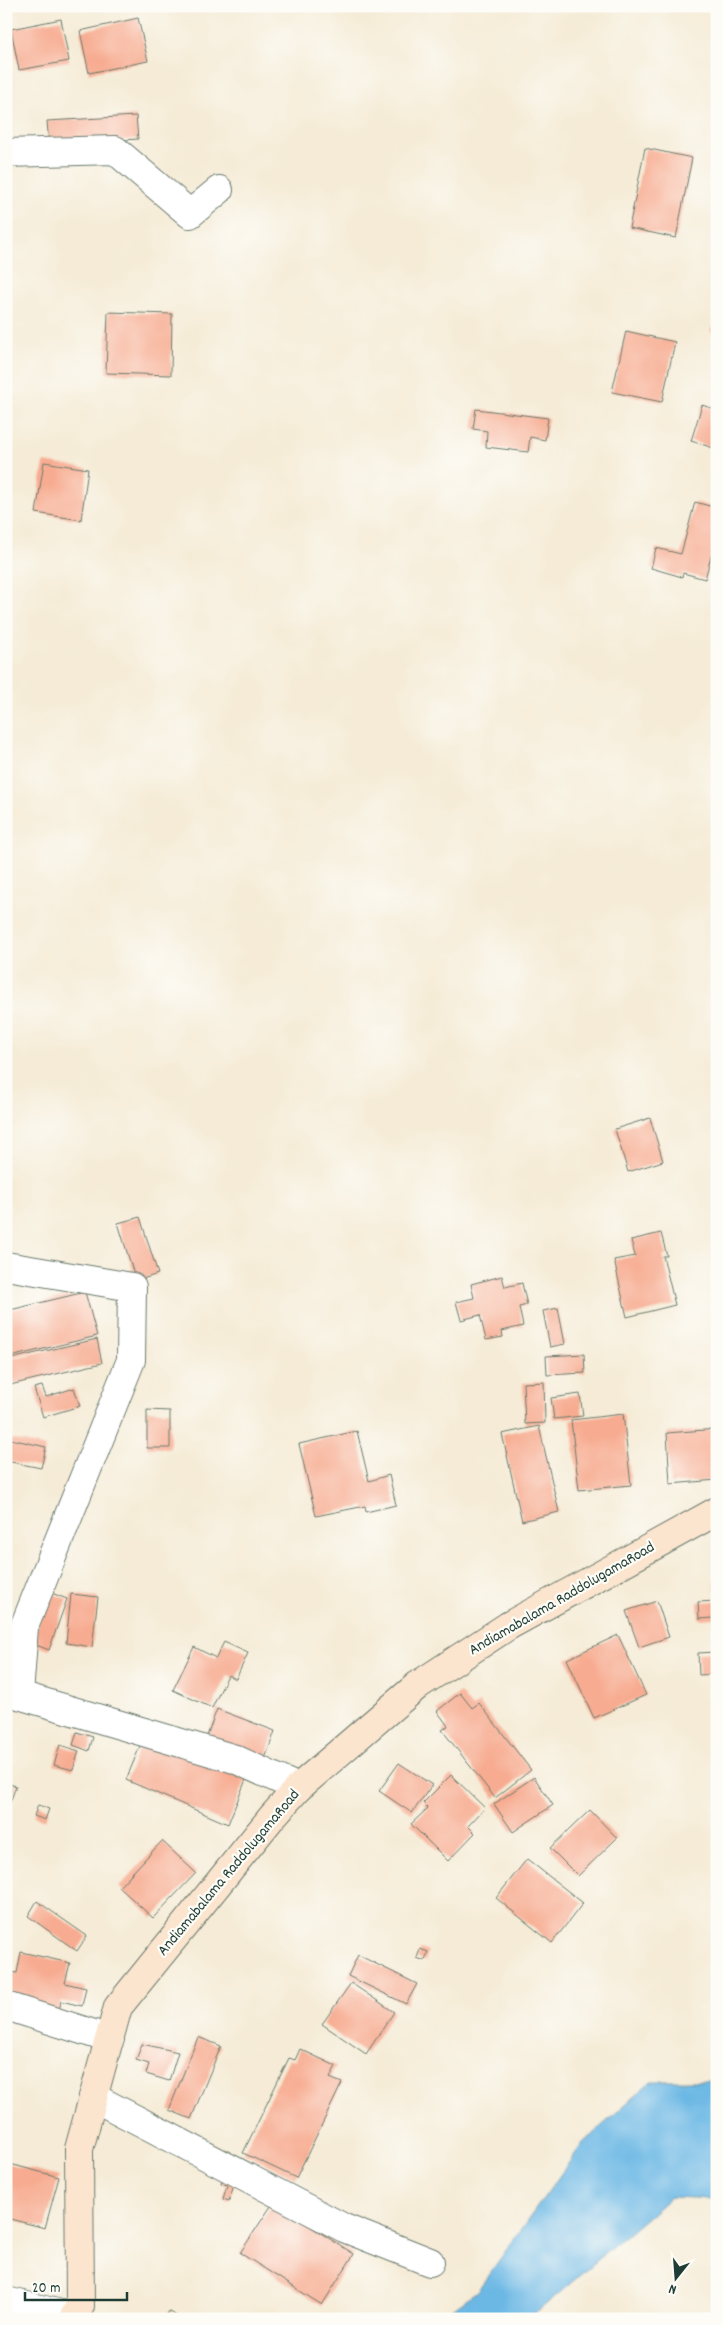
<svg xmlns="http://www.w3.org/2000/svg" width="723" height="2325" font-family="Dekko,sans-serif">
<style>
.water{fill:#6cb8e5;stroke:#467a8c}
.building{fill:#f7ac91}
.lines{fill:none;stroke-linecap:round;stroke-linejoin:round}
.street-casing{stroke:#6a7a6d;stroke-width:30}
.secondary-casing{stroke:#6a7a6d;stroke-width:30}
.street{stroke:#fff;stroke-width:28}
.secondary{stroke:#fce5cf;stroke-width:28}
.labels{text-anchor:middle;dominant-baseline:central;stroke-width:4.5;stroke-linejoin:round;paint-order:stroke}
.street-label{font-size:16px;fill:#1f3d34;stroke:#fdfcf7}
</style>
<rect width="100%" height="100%" fill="#fdfcf7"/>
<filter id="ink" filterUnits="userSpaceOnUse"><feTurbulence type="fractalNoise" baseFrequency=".02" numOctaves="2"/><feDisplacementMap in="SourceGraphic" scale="10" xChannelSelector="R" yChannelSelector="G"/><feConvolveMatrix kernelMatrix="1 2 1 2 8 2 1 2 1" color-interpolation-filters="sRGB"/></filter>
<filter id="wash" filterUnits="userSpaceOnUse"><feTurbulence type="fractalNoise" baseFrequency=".0096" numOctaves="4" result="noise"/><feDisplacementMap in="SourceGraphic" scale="20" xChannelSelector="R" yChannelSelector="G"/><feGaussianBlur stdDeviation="1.12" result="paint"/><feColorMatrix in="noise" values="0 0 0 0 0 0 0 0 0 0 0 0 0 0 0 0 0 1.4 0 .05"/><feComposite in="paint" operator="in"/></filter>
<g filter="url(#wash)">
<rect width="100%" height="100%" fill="#f5ebd6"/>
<path class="water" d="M651,2081H717V2199L671,2197L529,2319H439L477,2291L583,2143Z"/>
<g id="blocks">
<path class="building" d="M138,18L148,61L89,73L80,31Z
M61,19L69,61L19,70L11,29Z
M136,116L138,139L49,145L47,121Z
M645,148L692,158L676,238L629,228Z
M108,312L172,314L171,375L106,373Z
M717,324V338L710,330Z
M626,331L675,342L662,402L612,392Z
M702,405L717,410V449L691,441Z
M476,409L548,418L545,440L530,437L528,452L486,447L487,431L473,429Z
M44,462L88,469L81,520L36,513Z
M695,502L717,508V534L705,579L683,573L682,577L651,568L656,548L681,554Z
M650,1118L663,1161L628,1172L615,1129Z
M140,1217L158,1274L136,1281L118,1223Z
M661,1233L667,1256H663L675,1305L627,1317L614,1260L635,1256L631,1240Z
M502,1276L505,1287L522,1283L527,1305L519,1307L523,1326L502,1331L503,1337L486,1340L480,1315L461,1320L456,1302L474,1298L471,1284Z
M85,1292L97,1336L6,1358V1311Z
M558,1308L565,1344L550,1347L543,1311Z
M97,1339L102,1363L6,1386V1360Z
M584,1354L585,1373L547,1375L546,1356Z
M544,1382L545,1423L525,1424L523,1383Z
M42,1386L46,1397L74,1388L80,1406L43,1417L34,1388Z
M580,1394L583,1416L554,1419L551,1398Z
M147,1410L170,1411V1448H147Z
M623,1414L631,1485L579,1490L571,1420Z
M539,1426L559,1512L522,1521L502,1434Z
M717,1429V1480L670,1484L667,1433Z
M357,1431L369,1481L389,1475L396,1505L366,1512L365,1506L316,1516L299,1444Z
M6,1438L46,1447L41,1468L6,1461Z
M714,1538H717V1591H715Z
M49,1592L67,1599L49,1650L31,1643Z
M71,1594L98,1597L92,1647L66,1643Z
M657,1601L669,1637L639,1647L626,1611Z
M717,1601V1674L699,1675L698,1653L715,1652L714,1618L699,1619L698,1602Z
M618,1635L646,1695L594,1718L567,1659Z
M224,1642L248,1653L236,1679L228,1675L212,1708L173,1690L194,1647L216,1658Z
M460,1693L472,1708L479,1703L531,1770L495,1798L442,1730L448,1726L437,1711Z
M217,1709L275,1731L265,1759L207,1736Z
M77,1732L93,1737L89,1751L73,1745Z
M145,1734L247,1777L228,1824L126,1780Z
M60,1745L79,1751L73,1770L54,1765Z
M399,1763L432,1785L412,1813L379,1791Z
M451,1775L485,1808L468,1826L475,1833L448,1861L411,1824L428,1808L423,1803Z
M534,1777L553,1805L513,1832L494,1804Z
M6,1783L16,1786L8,1808H6Z
M38,1805L49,1809L45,1820L34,1816Z
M590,1810L617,1838L578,1876L550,1848Z
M162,1841L196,1873L153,1918L119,1887Z
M527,1859L583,1903L552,1943L496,1898Z
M37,1901L87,1936L77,1951L28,1916Z
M420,1949L428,1952L425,1961L417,1958Z
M21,1952L70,1963L65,1983L86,1988L82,2006L61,2001L59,2012L10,2001L13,1992L6,1991V1971L17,1973Z
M358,1955L417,1984L406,2004L348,1976Z
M351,1983L394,2012L366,2054L322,2024Z
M198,2037L221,2046L191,2119L169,2110Z
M142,2044L178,2052L169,2081L146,2074L149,2064L136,2060Z
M300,2049L336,2066L330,2078L342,2083L296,2178L243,2153L289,2058L295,2060Z
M6,2163L59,2177L45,2228L6,2218Z
M225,2172H238L229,2201L223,2199L227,2185L221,2183Z
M273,2203L354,2254L322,2305L240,2253Z
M169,2311L181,2319H165Z"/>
</g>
</g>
<g filter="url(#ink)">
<use href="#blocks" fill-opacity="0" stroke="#6a7a6d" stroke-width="1"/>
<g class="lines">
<defs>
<path id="street" d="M6,153L115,150L190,214L219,190
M6,1266L132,1287L131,1360L24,1627L19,1695L235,1759L298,1788
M6,2006L110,2039
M93,2097L344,2228L430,2262
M6,2301L74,2317"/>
<path id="secondary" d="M73,2319L80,2306L79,2149L118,2007L272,1817L298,1788L418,1685L508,1626L717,1511"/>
</defs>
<use href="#street" class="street-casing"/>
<use href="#secondary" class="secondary-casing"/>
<use href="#street" class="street"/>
<use href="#secondary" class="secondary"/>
</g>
</g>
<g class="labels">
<g class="street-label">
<text transform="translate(562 1599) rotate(-30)">Andiamabalama RaddolugamaRoad</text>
<text transform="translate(229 1873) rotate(-50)">Andiamabalama RaddolugamaRoad</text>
</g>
</g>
<rect width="723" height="2325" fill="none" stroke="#fdfcf7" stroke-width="25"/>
<g transform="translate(676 2278) rotate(197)" stroke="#fdfcf7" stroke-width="4" paint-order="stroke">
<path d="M0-4L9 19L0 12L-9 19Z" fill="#1f3d34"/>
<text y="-8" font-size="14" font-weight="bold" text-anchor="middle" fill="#1f3d34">N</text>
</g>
<path d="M25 2292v8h102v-8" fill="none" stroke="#1f3d34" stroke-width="2.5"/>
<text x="32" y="2292" font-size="15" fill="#1f3d34" stroke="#fdfcf7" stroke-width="4" paint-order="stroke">20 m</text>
</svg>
